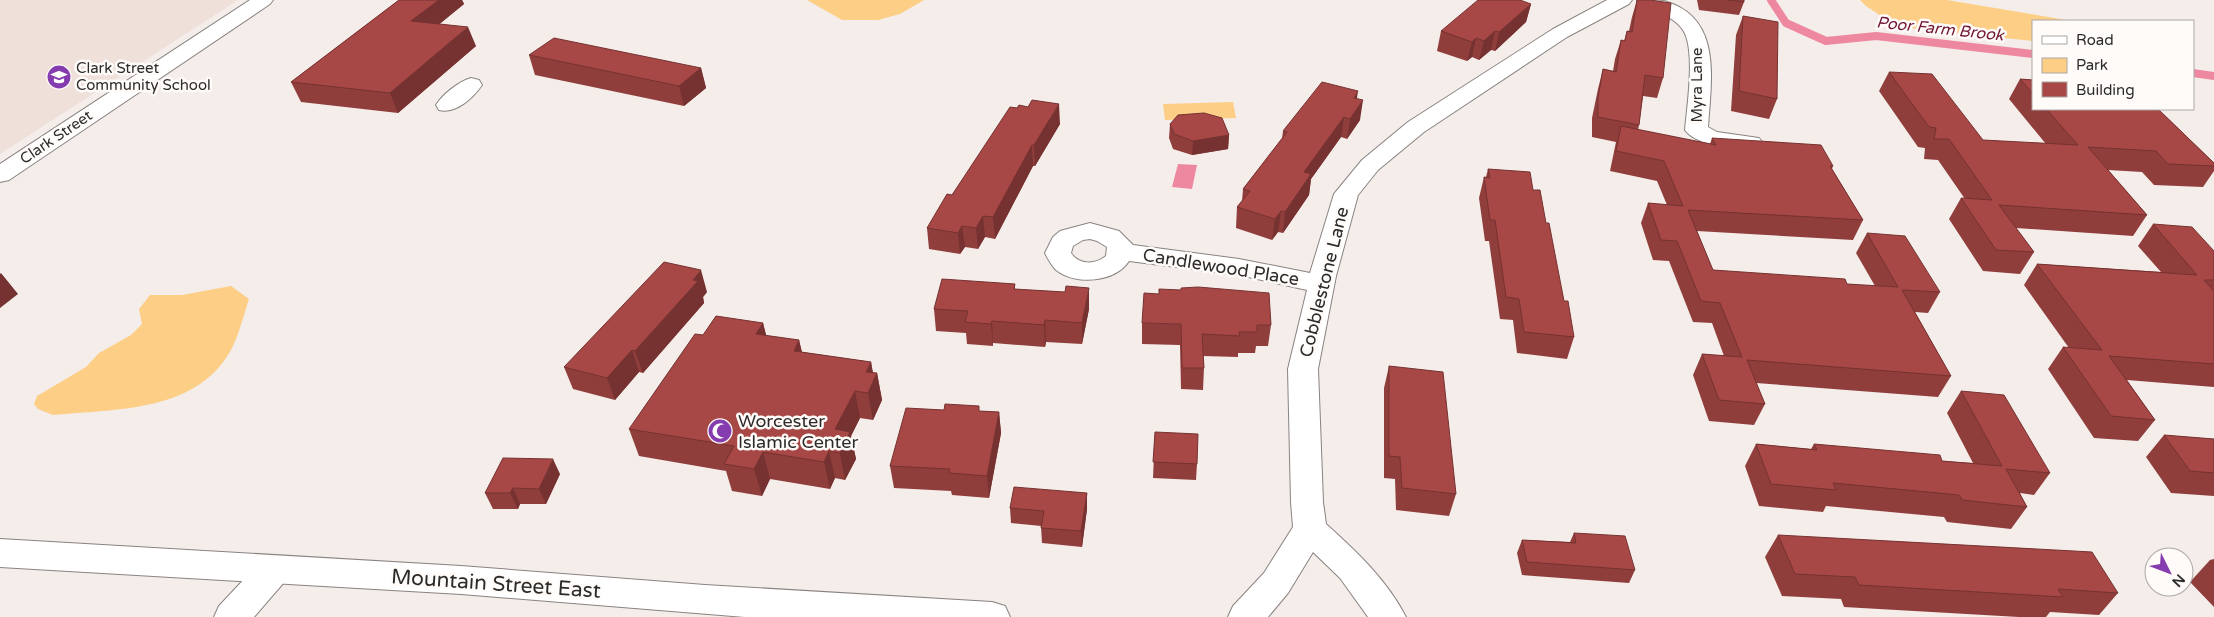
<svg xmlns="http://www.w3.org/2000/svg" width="2214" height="617" font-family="'Varela Round',sans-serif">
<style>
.built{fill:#efe0da}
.green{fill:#fdce86}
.water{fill:#ee88a1}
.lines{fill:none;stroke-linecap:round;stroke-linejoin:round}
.stream{stroke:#ee88a1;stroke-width:8}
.minor-casing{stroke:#898380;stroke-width:2}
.major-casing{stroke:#898380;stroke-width:2}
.minor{fill:#fff;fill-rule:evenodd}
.major{fill:#fff;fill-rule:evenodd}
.wall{fill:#903e3c}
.shaded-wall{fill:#753231}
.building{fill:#a74846;stroke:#753231}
.labels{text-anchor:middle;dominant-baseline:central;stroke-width:5;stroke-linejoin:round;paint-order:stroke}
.far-poi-label{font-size:15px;fill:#2d2b2a;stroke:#fffbf9;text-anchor:start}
.far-street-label{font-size:15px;fill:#2d2b2a;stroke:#fffbf9}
.far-water-label{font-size:16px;font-style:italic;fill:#6f1535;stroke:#fffbf9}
.street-label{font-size:18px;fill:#2d2b2a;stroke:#fffbf9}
.poi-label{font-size:18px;fill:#2d2b2a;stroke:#fffbf9;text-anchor:start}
.near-street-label{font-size:21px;fill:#2d2b2a;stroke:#fffbf9}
</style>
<rect width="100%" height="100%" fill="#f4edea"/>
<path class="built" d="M0,0H238L0,154Z"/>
<path class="green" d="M807,0H924L900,14L878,20H842Z
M1860,0H1947L2072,21H2033V41L1910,28L1890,22L1866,6Z
M1233,102L1236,118L1165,120L1163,104Z
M231,286L249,299C244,314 240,331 233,346C200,413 115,409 53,415L38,409L34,404L37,396L86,367L99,353L131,335L142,324L139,309L150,295H182Z"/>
<path class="water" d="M1178,164L1197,165L1192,189L1172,187Z"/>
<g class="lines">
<path class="stream" d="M1771,0L1786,23L1826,41L1876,36L2033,54
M2193,73L2214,76"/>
<defs>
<path id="minor" d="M250,0H273L270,4L9,180L0,182V164Z
M1607,0H1632L1629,4L1567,37L1424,132L1378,170L1358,195L1336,276L1318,369L1323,502L1326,524C1356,551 1387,580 1406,617H1368L1340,578L1313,552L1288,593L1268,617H1228L1233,606L1264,573L1293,527L1291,502L1288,369L1307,290L1239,275L1129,261C1116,282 1076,286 1056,270C1051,265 1048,259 1045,253L1053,237L1060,231L1090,223L1119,231L1133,245L1239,259L1310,273L1334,194L1362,160L1408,122L1553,29ZM1090,239L1097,241L1107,247L1106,256C1095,265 1079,265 1071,253L1073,246L1083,240Z
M1637,0C1646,0 1656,0 1664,1C1723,17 1711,80 1708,127L1717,132L1759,138L1763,143L1759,148C1741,152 1696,146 1685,130C1687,106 1696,50 1683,30C1675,17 1653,10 1640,4Z
M471,78L479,80L482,85C473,98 456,114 439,110L436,105C443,94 458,82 471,78Z
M274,556L286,560L291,570L286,580L254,617H214L219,606L262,560Z"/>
<path id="major" d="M0,539L461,566L705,585L992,602L1005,606L1010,617H745L461,594L0,567Z"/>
</defs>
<use href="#minor" class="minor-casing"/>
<use href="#major" class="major-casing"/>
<use href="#minor" class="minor"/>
<use href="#major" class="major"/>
</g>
<path class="wall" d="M399,0H462L464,4L439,24L476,46L398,113L301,102L291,82Z
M1637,0L1663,78L1657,98L1643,96L1639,125L1638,130L1710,144L1712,138L1833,166L1832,169L1863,220L1853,240L1697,231L1713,270L1847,284L1875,286L1856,253L1867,233L1940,292L1928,313L1915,312L1951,376L1938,397L1756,383L1765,404L1754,425L1709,421L1693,375L1702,354L1724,356L1712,323L1693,322L1669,261L1653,260L1641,223L1648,203L1667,205L1657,181L1610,171L1616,142L1592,137V118L1598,89L1603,69L1613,71L1615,59L1621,40L1624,41L1627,31H1629L1632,17Z
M1697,0H1744V2L1739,15L1699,10Z
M1531,4L1526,22L1495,51L1491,50L1479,60L1472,57L1467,61L1437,51L1441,31Z
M1743,16L1777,99L1769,119L1731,111L1736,35Z
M529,55L701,68L706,88L684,106L535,75Z
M1889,72L1983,140L2046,144L2009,99L2020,79L2033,80V109H2158L2214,163V171L2203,187L2154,185L2142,172L2108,170L2147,215L2133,236L2016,228L2034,252L2020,274L1983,271L1949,219L1961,198L1965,199L1938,160L1924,159L1925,148L1918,147L1879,91Z
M1357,99L1360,120L1347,139L1341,137L1311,179L1309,195L1283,233L1278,232L1272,240L1236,228L1237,207L1242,201L1243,189L1282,139L1283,131Z
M1017,108L1060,124L1035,166H1033L995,239L985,237L978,249L965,247L960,254L929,249L927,228Z
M1170,124L1229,135L1228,149L1192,155L1173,149L1169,138Z
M1488,169L1533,190L1546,223L1564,301L1574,337L1567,359L1517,353L1513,320L1500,319L1489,241H1485L1479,198L1484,177H1486Z
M2153,224L2214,280V387L2127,380L2155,420L2138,441L2094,438L2048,369L2063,347L2069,348L2024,285L2037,264L2161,272L2138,246Z
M1015,284V289L1089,309L1082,344L1046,342L1045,347L993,343V346L967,344L966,333L936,331L934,309Z
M707,292L703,297L704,303L643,373L639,372L615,400L573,389L564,367Z
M763,323L766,336L799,340L802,352L871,362L873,373H877L882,400L873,420L860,418L851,436L856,459L845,480L835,478L830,489L770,479L762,496L732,491L726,471L639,456L629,429L703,335Z
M1142,323L1271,325L1268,346H1256L1255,353H1238V357L1203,356L1204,368L1203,390L1181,389L1180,345L1142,344Z
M1389,366L1456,494L1449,516L1396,510L1395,479L1384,478V388Z
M1961,391L2050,473L2034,495L2020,493L2027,507L2011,529L1947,522L1944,517L1826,506L1823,512L1759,506L1745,466L1756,444L1811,449L1814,444L1942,461L1973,463L1947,413Z
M944,410L999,412L1001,433L989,498L952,495L951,491L894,488L890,466Z
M1155,432L1197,464L1196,480L1153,478Z
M2164,435L2214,439V496L2171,493L2146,457Z
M560,474L546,504H520L518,509H493L485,493Z
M1087,493V509L1082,547L1042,543L1041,526L1011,523L1010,508Z
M1574,533L1635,570L1629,583L1522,575L1517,553L1522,540L1570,542Z
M1778,535L2118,593L2099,615L2050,612L2046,617H2019L1844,607L1841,599L1782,596L1765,557Z
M2214,559V607L2190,582L2210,560Z"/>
<path class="shaded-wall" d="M439,0H462L464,4L419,41L411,21Z
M1531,4L1526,22L1495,51L1499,32Z
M468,27L476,46L398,113L390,93Z
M1495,31L1491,50L1479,60L1484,41Z
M1476,38L1472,57L1467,61L1472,42Z
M701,68L706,88L684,106L679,86Z
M1358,91L1355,111L1363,100L1360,120L1347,139L1354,98Z
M1059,104L1060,124L1035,166L1034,145Z
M1344,117L1341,137L1311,179L1309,195L1283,233L1285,212L1304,172Z
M1229,135L1228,149L1192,155L1193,141Z
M1032,145L1033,166L995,239L993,217Z
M1281,211L1278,232L1272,240L1275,219Z
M983,216L985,237L978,249L976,228Z
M962,226L965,247L960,254L958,233Z
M701,270L707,292L703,297L704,303L643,373L635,351Z
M1,273L18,294L0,308V274Z
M1089,288V309L1082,344V323Z
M1045,320L1046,342L1045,347L1044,325Z
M992,321L993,343V346L991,324Z
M763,323L770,350L756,334Z
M799,340L805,367L794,351Z
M632,350L639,372L615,400L607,378Z
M871,362L874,380L877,373L882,400L873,420L868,393L866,372Z
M855,391L860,418L851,436L856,459L845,480L835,429Z
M999,412L1001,433L989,498L987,476Z
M829,451L835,478L830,489L824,462Z
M763,452L770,479L762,496L754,469Z
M553,459L560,474L546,504L539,489Z
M513,488L520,504L518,509L510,493Z
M1087,493V509L1082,547L1081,531Z"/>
<path class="building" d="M399,0H439L411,21L468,27L390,93L291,82Z
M1478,0H1520L1531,4L1499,32L1495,31L1484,41L1476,38L1472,42L1441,31Z
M1637,0H1650L1671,3L1663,78L1645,75L1639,125L1598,117V98L1603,69L1616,72L1621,40L1625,41L1627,31L1632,32Z
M1728,0H1744V2Z
M1743,16L1778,22L1777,99L1739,91Z
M554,38L701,68L679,86L529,55Z
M1889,72L1932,74L1983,140L2078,145L2046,109H2158L2214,163V166L2168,164L2156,151L2088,147L2147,215L1999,205L2034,252L1996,250L1961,198L1992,200L1949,139H1934L1936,128L1929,127Z
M2020,79L2033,80V94Z
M1322,82L1358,91L1354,98L1363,100L1350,119L1344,117L1304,172L1311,174L1285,212L1281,211L1275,219L1237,207L1250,191L1243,189L1287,132L1283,131Z
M1032,100L1059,104L1034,145H1032L993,217L983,216L976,228L962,226L958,233L927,228L947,194L952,195L1010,107L1017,108L1019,105L1028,107Z
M1204,113L1222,118L1229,135L1193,141L1174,134L1170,124L1178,115Z
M1621,126L1716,145L1712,138L1821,145L1833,166H1830L1863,220L1688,210L1713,270L1845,279L1847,284L1898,287L1867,233L1905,236L1940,292L1902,290L1951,376L1747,360L1765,404L1719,400L1702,354L1742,357L1720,303L1701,301L1677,241L1661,240L1648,203L1683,206L1664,161L1616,151Z
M1488,169L1530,172L1533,190H1540L1546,223H1549L1564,301H1568L1574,337L1524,332L1519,299L1506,297L1495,220H1490L1484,177L1490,178Z
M2153,224L2192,227L2214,251V280H2204L2214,291V364L2109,356L2155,420L2111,416L2063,347L2102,350L2037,264L2197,275Z
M664,262L701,270L693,280L698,281L635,351L632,350L607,378L564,367Z
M942,279L1015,284L1014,289L1065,292L1066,286L1089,288L1082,323L1045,320L1044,325L992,321L991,324L965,322L968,311L934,309Z
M1198,287L1269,293L1271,325H1257V332H1239L1240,336L1202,334L1204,368H1182L1181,324L1142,323L1144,293L1159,294V289L1181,290V288Z
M716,316L763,323L756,334L799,340L794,351L871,362L866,372L877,373L868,393L855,391L835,429L850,432L840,453L829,451L824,462L763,452L754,469L724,464L734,446L629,429L695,334L703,335Z
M1389,366L1443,372L1456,494L1402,488L1400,457L1389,456Z
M1961,391L2004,395L2050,473L2006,469L2027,507L1962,500L1959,495L1833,483L1836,490L1771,484L1756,444L1817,450L1814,444L1940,455L1942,461L2002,466Z
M945,404L979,406V411L999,412L987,476L949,473L950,469L890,466L906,408L944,410Z
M1155,432L1198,434L1197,464L1153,462Z
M2164,435L2214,439V473L2190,471Z
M503,458L553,459L539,489L513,488L510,493H485Z
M1014,487L1087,493L1081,531L1041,528L1044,511L1010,508Z
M1574,533L1625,536L1635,570L1527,562L1522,540L1576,543Z
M1778,535L2092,552L2118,593L2058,589L2063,597L1859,585L1855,577L1795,574Z"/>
<defs>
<symbol id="school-disc" viewBox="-11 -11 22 22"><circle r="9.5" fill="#853caf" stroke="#fffbf9"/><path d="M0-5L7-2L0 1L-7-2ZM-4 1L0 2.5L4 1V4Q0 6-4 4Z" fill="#fff"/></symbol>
<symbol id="mosque-disc" viewBox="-11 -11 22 22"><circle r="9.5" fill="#853caf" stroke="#fffbf9"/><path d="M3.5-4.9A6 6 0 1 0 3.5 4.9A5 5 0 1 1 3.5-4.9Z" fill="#fff"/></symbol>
</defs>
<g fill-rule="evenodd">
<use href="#school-disc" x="45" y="63" width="28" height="28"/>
<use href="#mosque-disc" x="706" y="417" width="28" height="28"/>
</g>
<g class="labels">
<g class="far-poi-label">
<text x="76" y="68">Clark Street<tspan x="76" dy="17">Community School</tspan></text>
</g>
<g class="far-street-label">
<text transform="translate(1697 85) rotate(-90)">Myra Lane</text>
<text transform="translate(56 137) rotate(-34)">Clark Street</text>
</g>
<g class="far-water-label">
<text transform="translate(1940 29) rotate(6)">Poor Farm Brook</text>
</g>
<g class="street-label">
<text transform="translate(1221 267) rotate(9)">Candlewood Place</text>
<text transform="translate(1324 282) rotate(-76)">Cobblestone Lane</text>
</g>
<g class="poi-label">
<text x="738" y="421">Worcester<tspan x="738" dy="21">Islamic Center</tspan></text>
</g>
<g class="near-street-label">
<text transform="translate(496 584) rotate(4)">Mountain Street East</text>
</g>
</g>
<rect x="2032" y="20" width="162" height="90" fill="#fffbf9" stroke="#aba8a6"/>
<rect x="2042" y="36" width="25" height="8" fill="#ffffff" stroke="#aba8a6"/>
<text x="2076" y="45" font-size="15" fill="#2d2b2a">Road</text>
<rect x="2042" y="58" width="25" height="15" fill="#fdce86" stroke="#aba8a6"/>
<text x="2076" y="70" font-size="15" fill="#2d2b2a">Park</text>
<rect x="2042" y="82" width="25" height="15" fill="#a74846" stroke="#aba8a6"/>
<text x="2076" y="95" font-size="15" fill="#2d2b2a">Building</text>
<g transform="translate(2169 572) rotate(132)"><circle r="24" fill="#fffbf9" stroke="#aba8a6"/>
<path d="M0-4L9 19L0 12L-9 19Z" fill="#853caf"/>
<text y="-8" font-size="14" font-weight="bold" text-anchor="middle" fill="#2d2b2a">N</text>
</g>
</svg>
